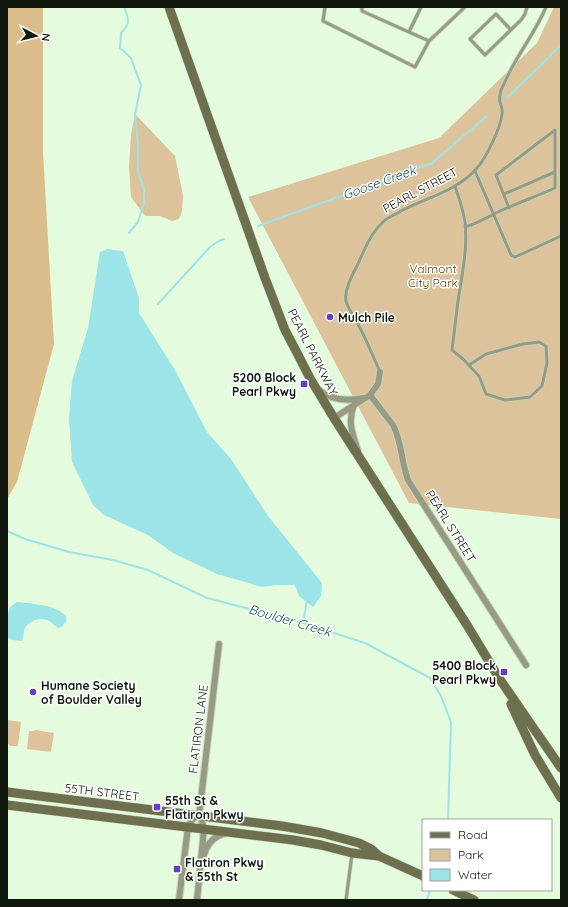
<svg xmlns="http://www.w3.org/2000/svg" width="568" height="907" font-family="Quicksand,sans-serif">
<style>
.green{fill:#dcc39b}
.forest{fill:#dbbd8c}
.water{fill:#9ce4e7}
.lines{fill:none;stroke-linecap:round;stroke-linejoin:round}
.stream{stroke:#9ce4e7;stroke-width:2}
.lane-casing{stroke:#c2d7bc;stroke-width:4.5}
.street-casing{stroke:#c2d7bc;stroke-width:8}
.secondary-casing{stroke:#c2d7bc;stroke-width:10}
.lane{stroke:#999a83;stroke-width:3}
.street{stroke:#999a83;stroke-width:6}
.secondary{stroke:#6e6f4e;stroke-width:9}
.poi-dot{fill:#6143bc;stroke:#fff;stroke-width:1.5}
.labels{text-anchor:middle;dominant-baseline:central;stroke-width:3;stroke-linejoin:round;paint-order:stroke}
.street-label{font-size:12px;fill:#0f170d;stroke:#fff}
.park-label{font-size:12px;fill:#614304;stroke:#fff}
.poi-label{font-size:12px;font-weight:bold;fill:#0f170d;stroke:#fff;text-anchor:start}
.water-label{font-size:13px;font-style:italic;fill:#125254;stroke:#fff}
</style>
<rect width="100%" height="100%" fill="#e4fcdd"/>
<path class="green" d="M554,7H561V519L409,503L248,197L439,138L537,43Z
M135,114L175,156L183,196L182,211L179,219L172,221L160,216H145L131,197L129,166L131,135Z
M7,720L21,722L18,746H10L7,742Z
M35,730L54,733L51,752L27,749L29,731H34Z"/>
<path class="forest" d="M7,7H43V152L54,344L17,482L7,499Z"/>
<path class="water" d="M107,249L123,251L139,298V313L175,370L207,432L231,459L268,516L322,583L321,596L313,607L299,596L295,585H277L262,587L217,574L173,553L148,535L104,515L93,505L72,462L69,418L72,381L88,328L100,252Z
M17,602C33,604 54,604 66,616V622L61,627L58,628C55,626 53,624 51,622C42,616 31,619 25,628C23,632 24,637 22,641L13,640L8,638V614L10,607Z"/>
<g class="lines">
<path class="stream" d="M124,7C129,19 131,23 121,33L120,48L131,58L141,85L135,114L138,147V171L144,190V204L138,222L129,233
M507,98L561,45
M258,226L432,163L487,116
M158,304L210,247L219,241L224,239
M7,531L25,539L69,552L113,560L148,570L207,598L300,622L365,643L430,678L441,696L451,722L448,820
M306,623L304,617L307,600
M427,900L430,890"/>
<defs>
<path id="lane" d="M325,7L323,21L415,67L429,41L465,7
M362,7V11L429,41
M511,30L496,14L470,39L485,55L521,20L525,14L527,7
M409,32L421,7
M475,171L511,255L515,257L561,236
M455,186C459,198 463,209 465,222C468,248 462,275 458,301C456,317 454,333 452,350L463,359L479,376L486,394L505,400L530,397L542,386L547,363L546,346L539,342L523,344L486,354L469,365
M504,194L555,172
M465,227C476,224 484,219 494,214C514,204 535,197 555,188V130L496,175L509,208
M380,372C374,358 368,344 361,330C357,322 348,309 346,301C344,290 352,275 357,266C364,251 370,234 383,222C388,217 395,215 401,211C426,198 459,190 477,168C486,158 501,127 502,114C503,109 501,106 500,102C499,96 501,89 504,84C515,57 535,34 546,7
M346,900L352,854"/>
<path id="street" d="M319,390C332,401 348,401 363,398
M370,395L393,425C402,442 401,461 408,480L526,665
M354,405C347,422 353,435 358,451
M334,418L370,395L378,384L380,372
M199,816L219,644
M204,855C207,843 214,836 226,833
M179,900L188,827C191,821 192,818 199,816
M197,900L204,829L202,822L199,816"/>
<path id="secondary" d="M169,7L265,278L285,330L295,349L311,380L334,418L467,625L499,678L561,768
M511,704L535,755L561,798
M7,792L282,826L322,833L359,843L371,849L379,856L423,876
M7,805L293,840L321,845L352,853L379,856
M453,890L474,900"/>
</defs>
<use href="#lane" class="lane-casing"/>
<use href="#street" class="street-casing"/>
<use href="#secondary" class="secondary-casing"/>
<use href="#lane" class="lane"/>
<use href="#street" class="street"/>
<use href="#secondary" class="secondary"/>
</g>
<g class="poi-dot">
<circle cx="330" cy="317" r="4"/>
<rect x="300" y="380" width="8" height="8" rx="2"/>
<rect x="500" y="668" width="8" height="8" rx="2"/>
<circle cx="33" cy="692" r="4"/>
<rect x="153" y="803" width="8" height="8" rx="2"/>
<rect x="173" y="865" width="8" height="8" rx="2"/>
</g>
<g class="labels">
<g class="street-label">
<text transform="translate(420 190) rotate(-28)">PEARL STREET</text>
<text transform="translate(313 352) rotate(63)">PEARL PARKWAY</text>
<text transform="translate(451 526) rotate(58)">PEARL STREET</text>
<text transform="translate(198 729) rotate(-83)">FLATIRON LANE</text>
<text transform="translate(102 792) rotate(7)">55TH STREET</text>
</g>
<g class="park-label">
<text x="433" y="268">Valmont<tspan x="433" dy="14">City Park</tspan></text>
</g>
<g class="poi-label">
<text x="338" y="317">Mulch Pile</text>
<text x="296" y="377" text-anchor="end">5200 Block<tspan x="296" dy="14">Pearl Pkwy</tspan></text>
<text x="496" y="665" text-anchor="end">5400 Block<tspan x="496" dy="14">Pearl Pkwy</tspan></text>
<text x="41" y="685">Humane Society<tspan x="41" dy="14">of Boulder Valley</tspan></text>
<text x="165" y="800">55th St &amp;<tspan x="165" dy="14">Flatiron Pkwy</tspan></text>
<text x="185" y="862">Flatiron Pkwy<tspan x="185" dy="14">&amp; 55th St</tspan></text>
</g>
<g class="water-label">
<text transform="translate(379 182) rotate(-20)">Goose Creek</text>
<text transform="translate(290 620) rotate(16)">Boulder Creek</text>
</g>
</g>
<rect width="568" height="907" fill="none" stroke="#0f170d" stroke-width="16"/>
<rect x="422" y="819" width="130" height="72" fill="#ffffff" stroke="#9fa29e"/>
<rect x="430" y="832" width="20" height="6" fill="#6e6f4e" stroke="#9fa29e"/>
<text x="458" y="839" font-size="12" fill="#0f170d">Road</text>
<rect x="430" y="849" width="20" height="12" fill="#dcc39b" stroke="#9fa29e"/>
<text x="458" y="859" font-size="12" fill="#0f170d">Park</text>
<rect x="430" y="869" width="20" height="12" fill="#9ce4e7" stroke="#9fa29e"/>
<text x="458" y="879" font-size="12" fill="#0f170d">Water</text>
<g transform="translate(36 36) rotate(97)" stroke="#ffffff" stroke-width="3" paint-order="stroke">
<path d="M0-3L7 15L0 10L-7 15Z" fill="#0f170d"/>
<text y="-6" font-size="11" font-weight="bold" text-anchor="middle" fill="#0f170d">N</text>
</g>
</svg>
